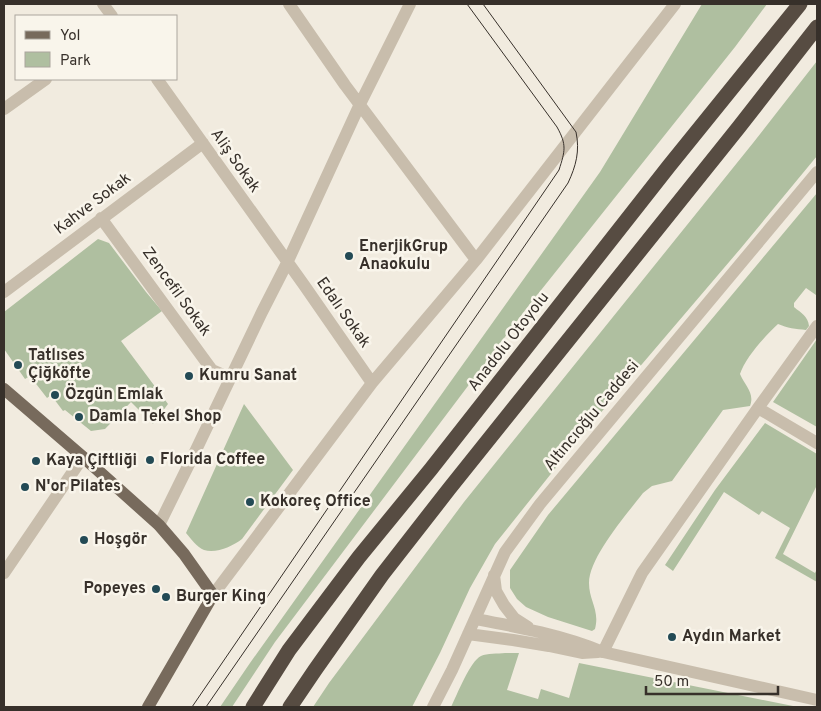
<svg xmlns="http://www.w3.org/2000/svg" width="821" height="711" font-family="Overpass,sans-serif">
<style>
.green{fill:#afbfa0}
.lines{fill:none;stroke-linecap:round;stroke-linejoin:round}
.minor{stroke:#c8bdac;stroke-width:12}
.major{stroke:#776a5c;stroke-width:12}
.highway{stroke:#574c42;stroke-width:15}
.tram{stroke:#37302a;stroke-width:1}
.poi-dot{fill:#234a55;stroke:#f9f5eb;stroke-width:2}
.labels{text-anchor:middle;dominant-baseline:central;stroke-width:5;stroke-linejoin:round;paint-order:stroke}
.street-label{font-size:16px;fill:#37302a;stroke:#f9f5eb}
.poi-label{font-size:16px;font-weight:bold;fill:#37302a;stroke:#f9f5eb;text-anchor:start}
</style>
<rect width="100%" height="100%" fill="#f1ebdf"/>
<path class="green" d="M702,4H767L735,47L526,309L275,642L232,707H220L250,663L600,172Z
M817,61V156L741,248L608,404L554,470L495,544L470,588L440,653L412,707H313L329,683L464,502L753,143Z
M817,193V293L816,295L806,288L794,303V307C801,313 808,316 809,326L806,330C796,329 787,328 778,324C765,336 745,358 740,374C745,386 755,393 750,406L723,410L672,481L652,486L643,493C627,514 589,557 589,583C589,601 600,610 595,629L592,631L548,617L526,607L517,599L510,588V570L548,515Z
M98,239L109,243L146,292L162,311L121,341L168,404L153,424L131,402L105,429L91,431L65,410L63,411L51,395L47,398L30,376L25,379L4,349V312Z
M817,339V427L773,402Z
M244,404L293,470L242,539C233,546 216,554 204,550C197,547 191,539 186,533Z
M765,423L817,454V485L783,554L815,573L817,569V582L775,558L790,528L762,511L759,515L724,492L673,571L665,565L715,490Z
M505,653H519L507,690L538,699L541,689L569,698L579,663L798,707H451C457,695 470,661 481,656C487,653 498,654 505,653Z"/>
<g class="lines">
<path class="minor" d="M103,4L112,16
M289,4L345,85L476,260
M157,79L304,285L372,383
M4,109L46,79
M101,218L212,370L230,378
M4,292L203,143
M758,408L817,443
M159,525L195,452L262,312L287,263L360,104L410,4
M4,573L83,457
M494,575L496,591L504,605L514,618L528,627
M213,595L372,383L476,260L675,4
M475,619C518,627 562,635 603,652L817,700
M468,634L513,640L549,646L582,653L598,652
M603,652L642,573L758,408L817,326
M433,707L452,670L505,552L540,504L817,172"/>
<path class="major" d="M4,389L83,457L159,525L184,554L213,595L148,707"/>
<path class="highway" d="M253,707L289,650L359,557L431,469L669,166L800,4
M290,707L315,670L382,575L449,489L739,127L817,27"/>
<path class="tram" d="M192,707L559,170C565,151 567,145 557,127L467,4
M206,707L568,183C576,166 580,151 576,132L483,4"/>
</g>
<g class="poi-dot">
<circle cx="349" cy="256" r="5"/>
<circle cx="18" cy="365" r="5"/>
<circle cx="189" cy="376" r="5"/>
<circle cx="55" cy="395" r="5"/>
<circle cx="79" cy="417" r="5"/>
<circle cx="150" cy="460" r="5"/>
<circle cx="36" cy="461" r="5"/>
<circle cx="25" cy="487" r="5"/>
<circle cx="250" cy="502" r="5"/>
<circle cx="84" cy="540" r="5"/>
<circle cx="156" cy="589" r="5"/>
<circle cx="166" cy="597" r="5"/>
<circle cx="672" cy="637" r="5"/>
</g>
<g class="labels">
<g class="street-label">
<text transform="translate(235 161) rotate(55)">Aliş Sokak</text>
<text transform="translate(93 204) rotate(-37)">Kahve Sokak</text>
<text transform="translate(176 292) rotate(54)">Zencefil Sokak</text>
<text transform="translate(343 313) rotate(55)">Edalı Sokak</text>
<text transform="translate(509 342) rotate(-52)">Anadolu Otoyolu</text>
<text transform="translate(592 416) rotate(-50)">Altıncıoğlu Caddesi</text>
</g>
<g class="poi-label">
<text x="359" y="247">EnerjikGrup<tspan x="359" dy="18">Anaokulu</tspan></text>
<text x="28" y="356">Tatlıses<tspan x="28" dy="18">Çiğköfte</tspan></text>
<text x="199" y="376">Kumru Sanat</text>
<text x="65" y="395">Özgün Emlak</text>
<text x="89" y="417">Damla Tekel Shop</text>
<text x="160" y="460">Florida Coffee</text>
<text x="46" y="461">Kaya Çiftliği</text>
<text x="35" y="487">N'or Pilates</text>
<text x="260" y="502">Kokoreç Office</text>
<text x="94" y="540">Hoşgör</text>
<text x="146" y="589" text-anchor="end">Popeyes</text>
<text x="176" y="597">Burger King</text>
<text x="682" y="637">Aydın Market</text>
</g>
</g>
<rect width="821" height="711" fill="none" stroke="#37302a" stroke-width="10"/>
<rect x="15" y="15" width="162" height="65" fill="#f9f5eb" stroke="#aba69e"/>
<rect x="25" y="31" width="25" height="8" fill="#776a5c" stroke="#aba69e"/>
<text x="60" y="40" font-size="15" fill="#37302a">Yol</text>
<rect x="25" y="52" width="25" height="15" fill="#afbfa0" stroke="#aba69e"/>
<text x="60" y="65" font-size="15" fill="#37302a">Park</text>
<path d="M646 686v8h132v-8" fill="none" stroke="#37302a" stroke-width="2.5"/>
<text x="654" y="686" font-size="15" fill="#37302a" stroke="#f9f5eb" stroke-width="4" paint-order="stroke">50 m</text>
</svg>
